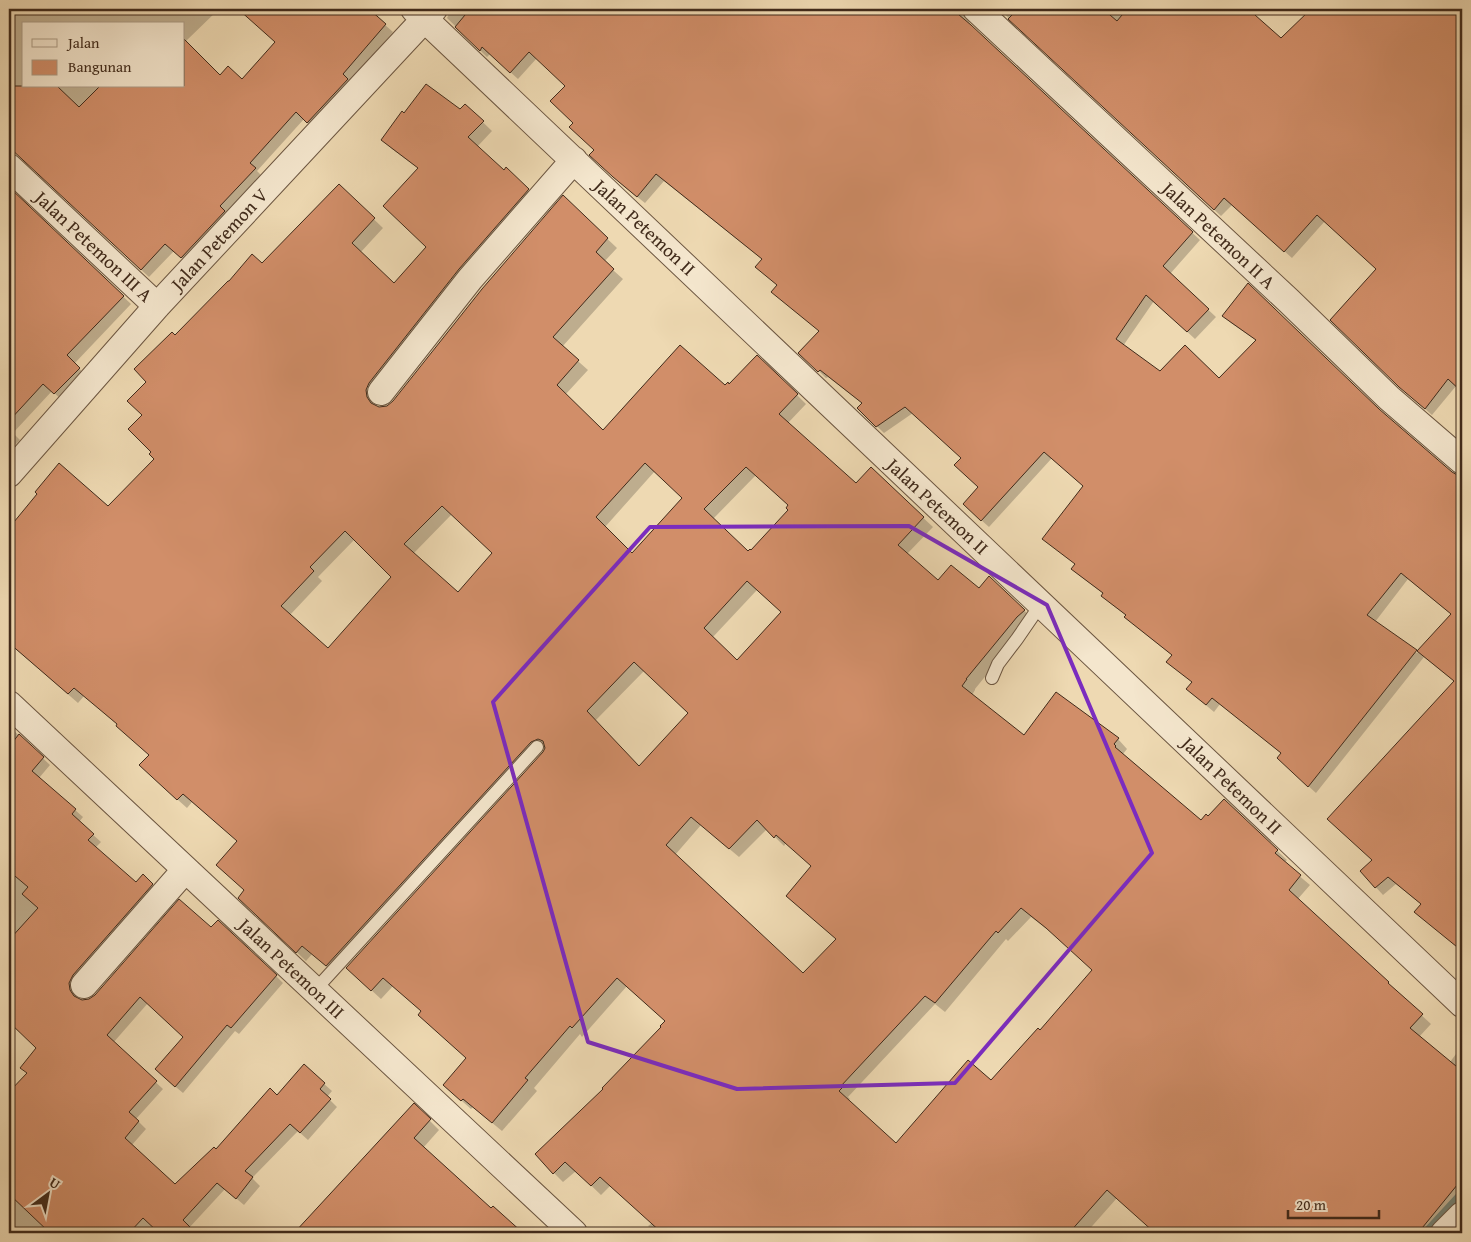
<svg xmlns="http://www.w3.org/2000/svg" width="1471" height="1242" font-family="'Gentium Book Plus',serif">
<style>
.shadow{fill:#0003;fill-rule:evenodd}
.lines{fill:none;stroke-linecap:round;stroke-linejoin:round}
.stream{stroke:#768172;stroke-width:9}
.building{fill:#d18e69;stroke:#412b1b;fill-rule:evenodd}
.service-casing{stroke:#6c5641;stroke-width:14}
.minor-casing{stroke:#6c5641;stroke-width:28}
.service{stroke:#f4e6cd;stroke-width:12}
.minor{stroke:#f4e6cd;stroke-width:26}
.marked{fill:none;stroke:#7b2cbf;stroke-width:4;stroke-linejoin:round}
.labels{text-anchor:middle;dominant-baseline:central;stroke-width:4;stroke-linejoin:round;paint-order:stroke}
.street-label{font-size:19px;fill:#412b1b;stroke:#f4e6cd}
</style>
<rect width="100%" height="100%" fill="#eed9b2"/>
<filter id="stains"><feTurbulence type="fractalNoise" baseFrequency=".004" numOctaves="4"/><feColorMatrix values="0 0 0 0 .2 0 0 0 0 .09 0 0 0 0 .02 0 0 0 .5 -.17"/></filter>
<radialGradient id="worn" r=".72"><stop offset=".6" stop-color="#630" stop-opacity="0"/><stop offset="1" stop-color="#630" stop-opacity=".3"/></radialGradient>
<path class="shadow" d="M9,9H219L185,42L221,77L242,81L277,43L239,9H317L334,24L347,9H367L393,32L350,83L315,130L304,119L257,171L263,177L190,265L174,251L149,277L9,146ZM24,24H184V86H24Z
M450,9H971L968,14L969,22L972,27L1200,240L1170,274L1216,317L1195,339L1154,301L1123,346L1160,373L1219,380L1257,341L1231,323L1224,315L1378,410L1452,474L1459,477H1462V859L1450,873L1462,886V951L1416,912L1422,905L1396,884L1383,895L1361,871L1374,861L1455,682L1424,657L1316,793L1286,766L1282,754L1220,704L1214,712L1195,696L1193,683L1168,662L1173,656L1133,624L1127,616L1110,603L1104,594L1080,576L1073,569L1076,565L1085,486L1052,458L989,527L971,511L980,487L962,458L913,413L884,433L858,408L863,404L828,377L826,378L800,353L820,331L773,292L778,286L757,267L763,260L664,181L645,203L621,184L575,123L566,86L537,58L518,79L490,54L487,57L447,18L450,12ZM1408,579L1452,615L1417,653L1375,622Z
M999,9H1246L1281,40L1313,9H1462V391L1456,386L1432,415L1408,394L1377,269L1325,221L1292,258L1232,205L1221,216Z
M465,105L492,131L477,147L504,171L506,169L537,199L375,400L376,407L379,408L387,407L394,402L563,197L617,248L604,262L623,279L562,347L588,370L565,395L603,432L725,387L797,395L806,404L788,423L856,485L871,469L933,527L907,554L938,582L979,589L1024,610L1033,620L1026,626L975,689V690L972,695L1024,736L1057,694L1118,739L1127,749L1123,754L1201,822L1208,818L1224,800L1287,860L1284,863L1310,885L1297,900L1431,1024L1419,1037L1450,1062L1462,1046V1200L1435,1233H1156L1117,1198L1086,1233H655L648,1226L652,1223L610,1186L601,1195L576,1171L563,1182L554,1173L605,1089L667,1021L627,986L582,1037L580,1034L534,1088L537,1091L502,1131L473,1107L471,1109L454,1094L467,1059L422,1012L393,986L381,999L357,977L544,753L545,748L540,751L336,975L312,954L306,961L249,907L245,891L217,865L238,841L192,802L187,808L150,775V755L118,725L84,696L78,703L9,643V530L39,494L108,508L155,459L152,452L143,415L148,381L175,336L263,265L339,186L383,228L360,253L394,285L427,247L419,169L392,149L383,140L404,114L460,111ZM655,471L683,498L632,555L605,527ZM756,475L789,505V510L752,552H748L713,519ZM452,514L493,554L458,593L413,554ZM355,539L392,577L329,650L290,615L322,581L318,577ZM757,590L783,613L737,662L712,638ZM644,671L690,713L639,768L595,721ZM701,825L739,857L767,829L784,846L786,843L813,867L787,896L837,940L803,974L675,855ZM1031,917L1057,937L1094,970L1040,1032L992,1082L897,1145L848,1101L850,1099L848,1097L935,1004L945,1012L1006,939L1008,941Z
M9,189L131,304L74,364L87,376L63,401L52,391L13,433L20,440L9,451Z
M9,726L50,765L39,778L83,817L79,822L101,842L95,848L136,883L152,884L160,892L76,989L77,998L80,1001H89L211,929L276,976L283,983L239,1034L235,1031L183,1093L164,1077L184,1037L148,1003L113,1043L163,1089L136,1119L146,1129L131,1146L175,1186L216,1151L277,1096L304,1066L332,1091L327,1097L337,1107L308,1140L298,1131L252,1178L260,1186L244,1205L225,1189L189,1228L194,1233H9V1094L28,1074L22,1068L37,1048L10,1022L9,1023Z
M414,1105L439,1130L423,1148L491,1210L519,1231L521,1228L528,1233H296Z"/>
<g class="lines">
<path class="stream" d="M1426,1233L1462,1194"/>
</g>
<path class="building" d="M238,9H369L386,24L343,74L348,79L307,123L296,112L250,163L256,168L220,206L225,211L181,258L165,244L141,270L9,147V86H57L79,107L100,86H184V39L220,75L228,66L242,79L275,42Z
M470,9H952L971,25L1193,232L1163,266L1209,309L1187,332L1146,295L1116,339L1160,371L1185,345L1219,378L1256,340L1222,316L1248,283L1379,409L1452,472L1459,476H1462V951L1414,912L1421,904L1388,877L1375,888L1360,871L1372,860L1327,819L1454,681L1417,651L1451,614L1401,573L1367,615L1417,650L1308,787L1277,758L1281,753L1212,698L1206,705L1186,689L1192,682L1166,662L1172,655L1124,617L1126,615L1101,596L1103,593L1071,569L1075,564L1042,539L1083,486L1044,452L981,521L963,504L978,487L954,465L961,458L905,407L876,427L857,408L862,403L820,370L818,372L798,353L819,331L771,292L777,285L755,267L762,259L656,174L637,197L613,177L589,155L594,150L569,127L573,123L550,101L565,86L529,52L510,73L482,47L480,51L455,27Z
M1018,9H1103L1117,21L1127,9H1255V15L1281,38L1311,9H1462V392L1448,379L1425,409L1399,387L1330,320L1376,269L1317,215L1284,252L1224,198L1214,210L1008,19Z
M426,84L460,109L465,104L484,121L468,137L504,170L506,167L529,189L459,269L369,383L366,390L367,397L371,403L379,407L387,406L393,401L482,289L563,195L608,238L596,252L614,269L553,337L579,360L557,385L603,430L680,345L725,385L728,382L729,384L757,355L798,394L779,414L856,483L871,467L924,517L898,545L938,580L951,565L979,588L989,576L1025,610L1017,617L966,679H967L962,686L1024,735L1056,692L1119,738L1114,744L1116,746L1115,747L1201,820L1206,814L1208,816L1224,799L1278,850L1275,853L1301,875L1289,890L1389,982L1388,983L1423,1014L1410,1028L1462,1071V1179L1418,1233H1155L1107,1190L1069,1233H662L600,1177L591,1186L565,1162L553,1174L535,1154L603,1089L602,1088L661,1027L660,1026L665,1021L617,978L572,1028L570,1026L525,1078L528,1080L492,1123L463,1099L461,1101L443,1085L466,1058L418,1015L421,1011L383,978L371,991L346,968L543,752L545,748L543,741L538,739L531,742L326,966L302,946L296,953L238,898L244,890L216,865L237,841L183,794L177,800L139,765L149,755L116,726L117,724L74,688L68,694L9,643V528L37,494L35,492L59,463L108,506L154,459L149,454L151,452L128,429L142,415L127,401L146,382L134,369L172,332L175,335L228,281H229L252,254L262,263L339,184L375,218L352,243L394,283L426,247L383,206L418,168L381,140L402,111L404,113ZM645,463L682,498L632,553L596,517ZM746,467L788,505L786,508L788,510L751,550L750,549L748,551L704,509ZM442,506L492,553L458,592L404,544ZM345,531L391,577L328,648L281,606L314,571L310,567ZM747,581L781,612L737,660L704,628ZM634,662L688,713L639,766L587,711ZM691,817L729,849L757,820L774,838L776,835L811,866L786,896L836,939L803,973L666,845ZM1021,908L1046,928L1092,970L1040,1030L1038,1028L991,1080L968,1060L896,1143L839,1091L842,1088L840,1087L925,996L935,1003L996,931L998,933Z
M9,187L124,296L67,355L80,368L54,394L43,384L9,421Z
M19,734L44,757L32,771L76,809L72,814L94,834L88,840L136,882L143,874L153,884L73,975L69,983L70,990L74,996L82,1000L89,999L95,995L179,899L211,927L218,920L277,975L231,1028L227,1025L175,1087L155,1069L183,1037L140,997L107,1035L157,1081L129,1112L139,1121L125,1138L175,1184L214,1147L216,1149L270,1088L277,1095L304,1064L325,1083L320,1089L331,1099L300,1133L290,1124L245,1171L253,1177L236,1199L217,1183L183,1220L196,1233H159L143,1218L129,1233H50L9,1194V1092L27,1073L20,1068L36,1048L9,1022V940L38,908L22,894L28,887L9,871V747Z
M414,1103L431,1119L414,1138L491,1208L493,1206L523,1233H294Z"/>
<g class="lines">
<defs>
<path id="service" d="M992,678L998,664L1017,639L1041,604
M315,990L537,747"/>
<path id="minor" d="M414,9L1462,1004
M976,9L1289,301L1389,398L1462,461
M9,167L157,306
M381,392L470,279L574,160
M9,474L157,306L434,9
M9,704C197,881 386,1056 574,1233
M84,985L185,870
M1444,1233L1462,1215"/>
</defs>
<use href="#service" class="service-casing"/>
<use href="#minor" class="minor-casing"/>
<use href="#service" class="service"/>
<use href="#minor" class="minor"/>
</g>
<path class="marked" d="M909,526L1047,605L1152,853L955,1083L737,1089L588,1042L493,702L650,527Z"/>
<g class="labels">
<g class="street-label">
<text transform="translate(645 227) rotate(43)">Jalan Petemon II</text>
<text transform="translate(1219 235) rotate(43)">Jalan Petemon II A</text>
<text transform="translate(219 239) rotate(-47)">Jalan Petemon V</text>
<text transform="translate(94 246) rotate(43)">Jalan Petemon III A</text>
<text transform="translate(938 506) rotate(43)">Jalan Petemon II</text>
<text transform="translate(1232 785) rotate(44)">Jalan Petemon II</text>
<text transform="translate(292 968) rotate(43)">Jalan Petemon III</text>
</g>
</g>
<rect width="1471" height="1242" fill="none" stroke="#eed9b2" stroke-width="30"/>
<rect x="10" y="10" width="1451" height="1222" fill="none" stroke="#412b1b" stroke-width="2.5"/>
<rect x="15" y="15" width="1441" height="1212" fill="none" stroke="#412b1b"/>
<rect x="22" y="22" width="162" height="65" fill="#f4e6cd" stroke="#ac9b86"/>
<rect x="32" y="39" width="25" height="8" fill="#f4e6cd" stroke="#ac9b86"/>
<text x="68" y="48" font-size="15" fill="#412b1b">Jalan</text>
<rect x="32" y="60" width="25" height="15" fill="#d18e69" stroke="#ac9b86"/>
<text x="68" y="72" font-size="15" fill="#412b1b">Bangunan</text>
<g transform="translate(48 1194) rotate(32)" stroke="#f4e6cd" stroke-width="4" paint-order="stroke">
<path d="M0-4L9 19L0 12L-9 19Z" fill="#412b1b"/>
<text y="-8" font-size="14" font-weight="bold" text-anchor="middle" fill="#412b1b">U</text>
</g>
<path d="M1288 1210v8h91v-8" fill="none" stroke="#412b1b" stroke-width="2.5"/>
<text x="1296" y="1210" font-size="15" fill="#412b1b" stroke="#f4e6cd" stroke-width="4" paint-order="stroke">20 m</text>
<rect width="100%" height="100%" filter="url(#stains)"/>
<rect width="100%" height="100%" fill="url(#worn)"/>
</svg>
